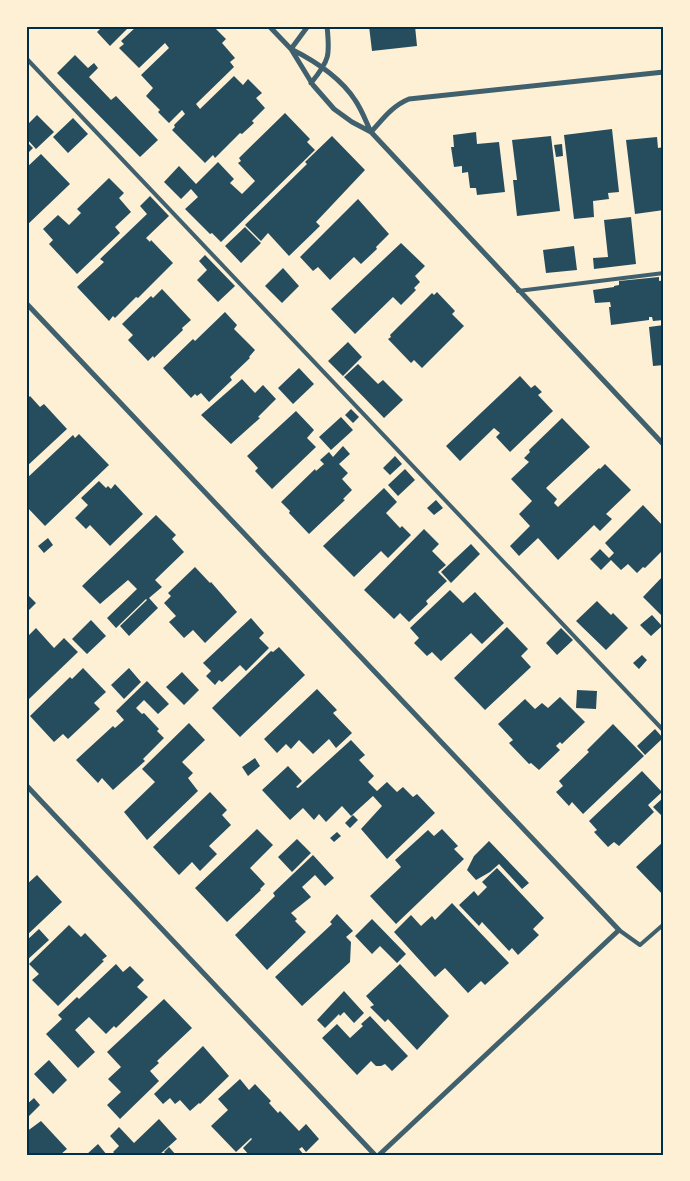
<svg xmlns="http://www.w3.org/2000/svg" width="690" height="1181" font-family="Spectral,serif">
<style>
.building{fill:#264d5e}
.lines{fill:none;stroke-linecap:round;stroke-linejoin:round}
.service{stroke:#3f606c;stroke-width:4}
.minor{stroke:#3f606c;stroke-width:5}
.neatline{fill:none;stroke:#003049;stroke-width:2}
</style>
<rect width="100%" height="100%" fill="#fdf0d5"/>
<path class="building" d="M103,26H130L110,46L97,32Z
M137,26H213L226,39L222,43L235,58L230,62L234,67L196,104L200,109L234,76L243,85L248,79L262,93L256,98L265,108L252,121L254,123L242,134L240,133L215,158L213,155L205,163L172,130L175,127L174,125L185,114L182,110L169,123L158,112L160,110L146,96L153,88L141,75L169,48L165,43L139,68L119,48L124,44L121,41Z
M369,26H415L417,46L372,51Z
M75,55L88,68L94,63L98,68L89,77L111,100L116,96L158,140L140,157L57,73Z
M285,113L310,139L307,142L315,150L221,242L212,233L210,234L185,209L198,197L191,189L181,199L164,182L179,166L196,184L218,162L234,179L230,183L242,194L255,181L238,163L241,161L239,158Z
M37,115L54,132L36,149L26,138V126Z
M73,118L88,134L68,153L53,137Z
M612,129L619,192L608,193L609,199L593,201L594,217L574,219L564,135Z
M476,132L477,144L499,142L505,192L477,195L476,188H470L468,172L462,173V166L454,167L451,147H454L453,135Z
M332,136L365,170L316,222L320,226L289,256L268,233L261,241L245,225L307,164L305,162Z
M551,136L560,211L517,216L513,180H517L512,140Z
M657,137L658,148L664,147V210L635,214L626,140Z
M26,141L33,148L26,155Z
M562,144L563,156L556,157L554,145Z
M41,154L70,184L26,226V168Z
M109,178L124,193L119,198L131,212L115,227L120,233L77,274L49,244L53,240L43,229L58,215L69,225L81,213L77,209Z
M150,196L169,216L146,238L150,242L151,240L173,263L138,298L136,297L115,318L113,316L109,321L77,287L104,262L100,259L147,214L140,206Z
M358,199L389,234L376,247L377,249L361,264L354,257L330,280L318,267L313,271L300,257Z
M631,217L636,264L594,269L593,258L608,257L604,220Z
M245,227L261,243L241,263L225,246Z
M401,243L425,266L415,276L420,282L414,288L416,290L401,305L393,297L355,334L331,309Z
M574,246L577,270L546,273L543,250Z
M205,255L235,286L218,302L197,280L207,270L199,261Z
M283,268L299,286L282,303L265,286Z
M659,277V281L664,280V320L653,321L652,317H649V320L611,325L609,307H611L610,302L595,303L593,290L614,287V286L619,285V281Z
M162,289L191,320L182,328L183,330L154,358L153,356L148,361L128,340L133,335L122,324L151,296L153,298Z
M437,292L455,311L452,314L464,326L422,368L414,360L411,363L388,339L391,337L390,335L432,293L434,295Z
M225,312L237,325L234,329L255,350L249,357L250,358L230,377L232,380L209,402L201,393L197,396L195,394L191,398L163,368L193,339L195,341Z
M664,325V365L653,366L649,327Z
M348,342L362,357L343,376L328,361Z
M358,364L378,384L383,380L403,400L384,418L344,377Z
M299,368L314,384L293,404L278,388Z
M520,376L531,388L535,385L542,392L538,395L553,411L510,452L496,437L500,433L494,428L460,461L446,446Z
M242,379L255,393L263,385L276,399L258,417L260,418L231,444L201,415Z
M30,396L40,407L44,404L67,429L26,467V400Z
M351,409L359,417L353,423L345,415Z
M296,411L314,430L307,438L316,447L272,489L255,471L258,468L247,456Z
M341,417L353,430L331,450L319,437Z
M562,418L590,447L546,488L557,499L554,503L558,507L599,468L600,469L605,464L631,490L606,514L612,519L600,531L594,525L558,560L538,538L519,556L510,546L530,526L519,514L532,501L511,479L529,462L524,458L530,452L529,450Z
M79,434L109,465L45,526L26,506V479L73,435L75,438Z
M343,446L350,454L339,464L348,473L342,479L352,490L343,499L345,500L309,534L289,513L290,511L281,502L315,469L316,471L324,464L320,460L329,452L333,457Z
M395,456L402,464L390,475L383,468Z
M405,469L415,480L398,496L388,485Z
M99,481L106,488L108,486L111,489L115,484L143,514L110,546L90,525L86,529L75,518L88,505L81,498Z
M384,488L397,502L386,513L400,528L402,526L411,535L388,558L381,551L354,577L323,546Z
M436,500L443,508L434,515L427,508Z
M643,505L664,527V549L645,568L643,567L637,573L628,564L621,570L611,560L601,570L590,559L600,549L609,558L614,553L605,543Z
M156,515L176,535L172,539L184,552L155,580L162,587L149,598L158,608L129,636L120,626L147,600L146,599L116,628L107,618L137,589L128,580L100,604L82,586Z
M424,529L439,544L432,551L446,565L438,572L447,581L426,601L428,604L409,622L400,613L394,619L364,590Z
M48,538L53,545L44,553L38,546Z
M471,544L480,554L451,583L441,572Z
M195,567L210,583L211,582L237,612L205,643L193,630L184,638L169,622L176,616L164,603L171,596L168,593Z
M664,575V618L643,597Z
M450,590L463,603L475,592L504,623L482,644L471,633L441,661L432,652L427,656L414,643L419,638L410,628Z
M26,593L36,603L26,613Z
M597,601L611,615L613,613L628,628L606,650L576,621Z
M652,615L662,626L651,636L640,625Z
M251,618L264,633L259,638L269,648L246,671L240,665L222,682L219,680L215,685L206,676L211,671L203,663Z
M91,620L106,636L87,654L72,639Z
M507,627L528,649L521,656L531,667L485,710L454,678Z
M36,628L54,648L64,638L78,652L29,699L26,696V638Z
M561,628L573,640L557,655L546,643Z
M279,647L305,675L240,737L212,708L271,651L273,652Z
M642,655L647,660L639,669L633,663Z
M83,668L106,692L94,703L100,709L68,739L63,734L54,742L30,716L70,677L72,679Z
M129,668L141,682L124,699L111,685Z
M182,672L199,690L184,705L166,687Z
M147,681L169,704L158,714L144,700L136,708L142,714L144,713L159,729L157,731L164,738L143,759L145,761L113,790L102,778L98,783L76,760L113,726L115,728L124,720L116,711Z
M317,689L337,710L333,713L352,733L336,748L329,739L313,754L299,740L291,749L286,744L277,753L264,739Z
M577,690L597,691L596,709L576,708Z
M560,697L585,722L562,744L560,742L556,746L560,750L539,770L531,763L529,764L509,743L513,740L498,724L525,699L535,709L542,703L548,708Z
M189,723L205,740L182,762L193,773L188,778L198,791L147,840L124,812L155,782L142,769Z
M613,724L644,756L583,814L572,802L569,806L556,792L563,786L559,781L589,752L587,750Z
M655,729L663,738L645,755L637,746Z
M351,740L365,755L359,760L374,776L368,782L377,791L387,782L397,792L403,787L413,797L417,794L435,813L387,859L361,829L382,806L373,796L351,816L342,806L326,822L319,814L314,820L303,808L290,820L262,790L288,766L302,781L296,787L298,788Z
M255,758L260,766L248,776L242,767Z
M642,771L662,792L648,805L654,812L619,846L614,842L608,847L594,832L597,830L589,821Z
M210,792L227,810L222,815L231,825L209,846L217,854L200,871L192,862L179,875L153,847Z
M664,797V818L653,807Z
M353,815L358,820L350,828L345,823Z
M257,829L273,845L250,868L265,884L260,889L261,890L227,922L195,888Z
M442,829L458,846L454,849L464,859L396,924L370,896L401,867L395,860L428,830L434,836Z
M337,832L341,836L334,842L330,838Z
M297,839L311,853L292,872L278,857Z
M489,841L529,883L522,889L499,864L490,872L476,880L467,870L474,856Z
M664,841V896L636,867Z
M313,855L334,878L325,886L315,875L302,887L311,897L291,913L297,919L295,921L306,932L267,970L235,935L275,896L273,893Z
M497,868L544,918L533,929L539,935L518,955L512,948L509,951L482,922L479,926L459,905L474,891L478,896L487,887L482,882Z
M37,875L62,902L26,936V885Z
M452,903L509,963L485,985L481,981L468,993L445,968L435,977L394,932L411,915L421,926L432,916L435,920Z
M337,914L353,931L346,937L351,942L350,962L302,1006L275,977L332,924L330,922Z
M372,919L406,954L397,963L380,946L372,954L355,936Z
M69,925L81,937L85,933L107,956L102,960L104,961L58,1006L32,980L39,974L29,964Z
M39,929L49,940L26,961V941Z
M116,964L123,972L130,966L144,980L137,987L148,997L116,1028L114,1026L106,1034L89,1017L75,1030L95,1052L78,1068L46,1034L62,1019L58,1015L77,997L79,999Z
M400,964L449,1016L417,1050L388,1019L385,1022L370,1007L374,1005L366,996Z
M344,991L364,1013L354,1023L344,1012L340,1016L339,1014L325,1028L317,1020Z
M164,999L192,1028L157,1061L159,1063L150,1071L159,1081L120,1119L107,1105L121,1092L108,1079L121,1067L107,1052Z
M370,1016L408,1056L392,1071L385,1064L381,1066H376L371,1061L357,1075L322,1038L337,1024L350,1038L363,1026L361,1024Z
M203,1046L229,1076L200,1104L199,1103L190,1111L180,1100L175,1104L170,1098L163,1104L154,1094Z
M49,1060L67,1080L53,1094L34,1074Z
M240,1079L249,1090L255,1084L271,1101L269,1103L278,1113L280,1111L299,1131L306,1124L319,1139L306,1152L302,1147L299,1149L304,1155H249L243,1148L252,1139L251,1138L236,1152L211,1126L228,1110L218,1099Z
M34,1098L40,1105L29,1116L26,1114V1105Z
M159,1119L177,1139L159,1155H116L113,1152L119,1146L110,1136L119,1127L134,1143Z
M41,1121L67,1149L61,1154L62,1155H26V1132Z
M98,1144L107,1155H86Z
M169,1147L176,1155H167L164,1152Z"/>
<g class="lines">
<path class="service" d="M26,58L664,731
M518,291L664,273
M619,930L640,945L664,924"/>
<path class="minor" d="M269,26L291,49L313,85L334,109L352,122L371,132
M291,49C315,61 340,77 355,100C362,110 366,122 371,132L664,445
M291,49L308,26
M311,83C330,60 330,55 327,26
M371,132C383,119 392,106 409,99L664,72
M26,303L619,930L379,1155
M26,785L375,1155"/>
</g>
<rect width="690" height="1181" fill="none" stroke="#fdf0d5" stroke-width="55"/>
<rect x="28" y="28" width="634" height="1126" class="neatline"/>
</svg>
